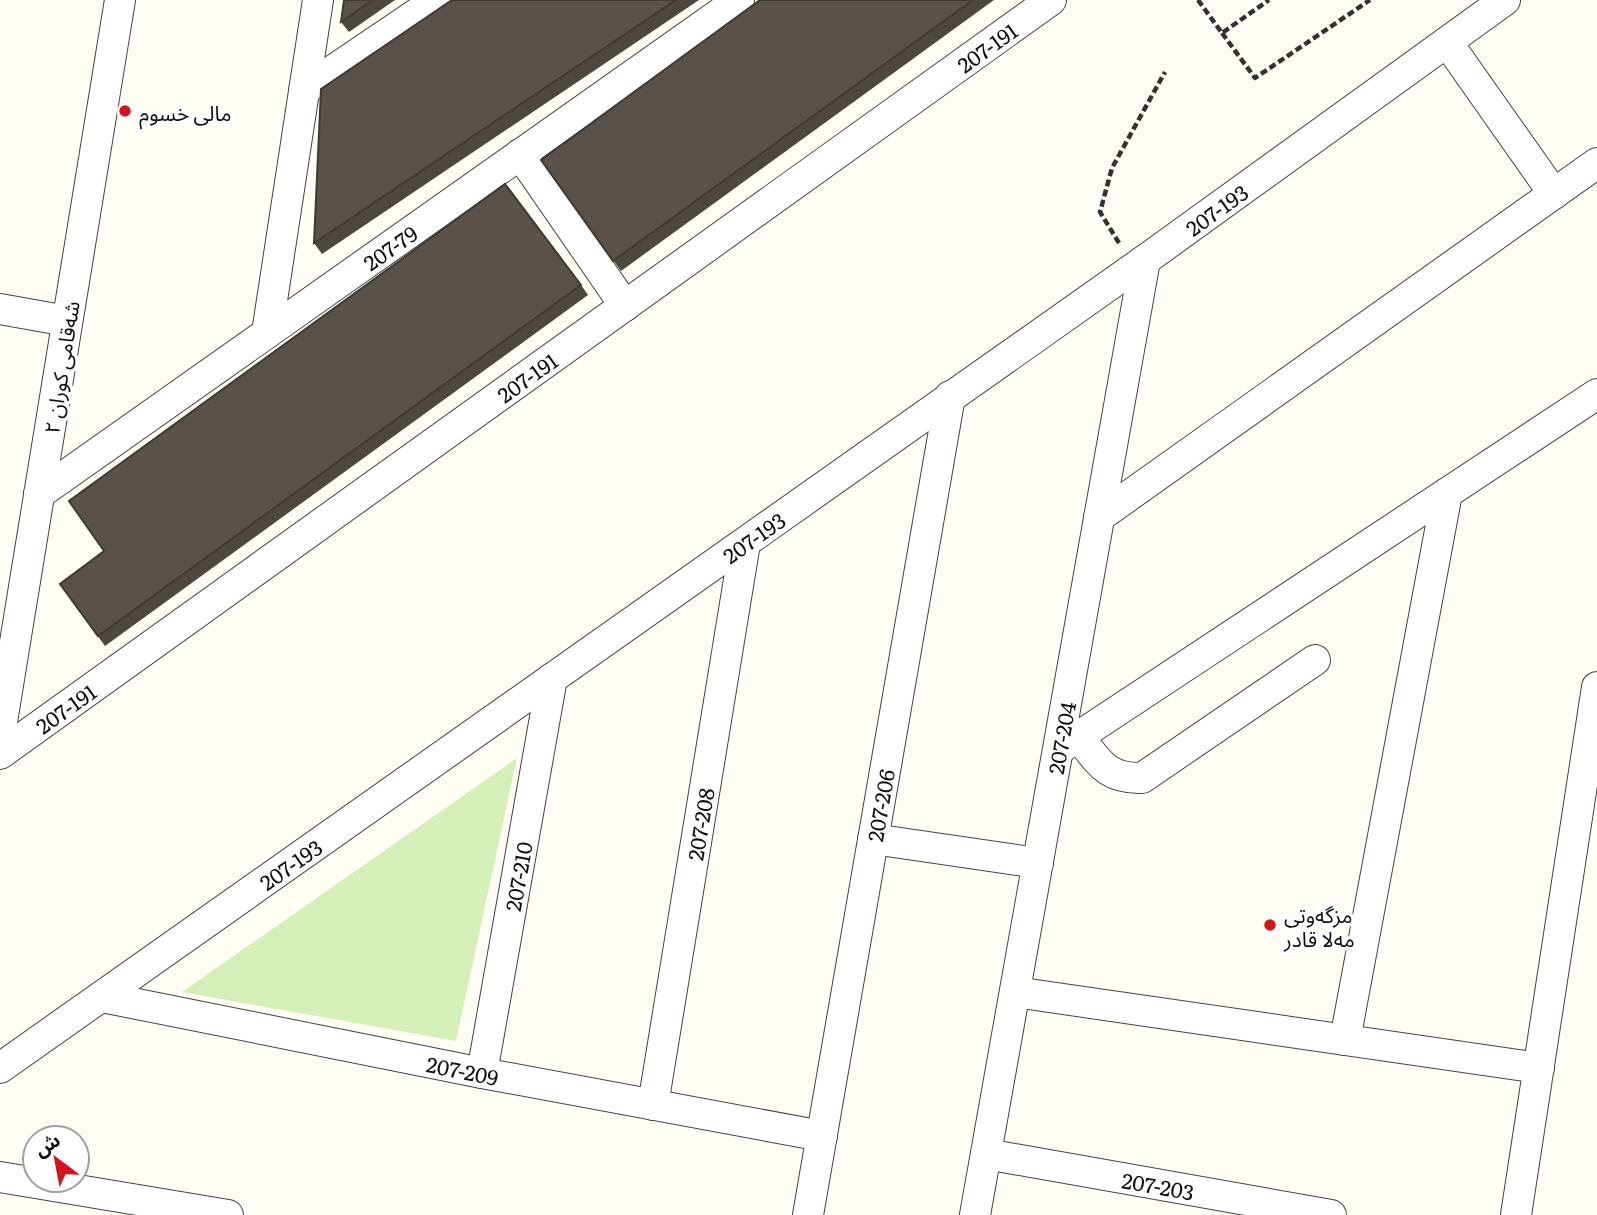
<svg xmlns="http://www.w3.org/2000/svg" width="1597" height="1215" font-family="Literata,'Noto Sans Arabic',serif">
<style>
.green{fill:#d4efb8}
.lines{fill:none;stroke-linecap:round;stroke-linejoin:round}
.minor-casing{stroke:#434343;stroke-width:32}
.path{stroke:#323232;stroke-width:4.5;stroke-dasharray:7 3.5;stroke-linecap:butt}
.minor{stroke:#fff;stroke-width:30}
.wall{fill:#4e4640}
.building{fill:#5b514b;stroke:#403934;stroke-width:2}
.poi-dot{fill:#d3161d;stroke:#fff;stroke-width:2.5}
.labels{text-anchor:middle;dominant-baseline:central;stroke-width:7;stroke-linejoin:round;paint-order:stroke}
.street-label{font-size:21px;fill:#101010;stroke:#fff}
.poi-label{font-size:21px;fill:#101010;stroke:#fff;text-anchor:start}
</style>
<rect width="100%" height="100%" fill="#fffdf4"/>
<path class="green" d="M517,758L456,1041L182,992Z"/>
<g class="lines">
<defs>
<g id="minor">
<path d="M1447,42L1554,194"/>
<path d="M304,90L437,0"/>
<path d="M520,154L625,306"/>
<path d="M0,309L67,321"/>
<path d="M267,333L318,0"/>
<path id="s1" d="M39,494L739,0"/>
<path d="M1099,517L1597,163"/>
<path d="M0,734L120,0"/>
<path d="M1078,736C1099,762 1106,779 1142,778L1315,660"/>
<path d="M1058,750L1597,394"/>
<path id="s2" d="M0,754L1051,0"/>
<path d="M873,839L1038,863"/>
<path d="M1015,992L1539,1068"/>
<path id="s3" d="M102,997L482,1073L822,1136"/>
<path d="M1345,1040L1447,493"/>
<path id="s4" d="M0,1068L1145,260L1505,0"/>
<path id="s5" d="M482,1073L552,678"/>
<path id="s6" d="M653,1105L745,543"/>
<path id="s7" d="M986,1154L1331,1215"/>
<path d="M0,1177L228,1215"/>
<path id="s8" d="M808,1215L950,396"/>
<path id="s9" d="M975,1215L1145,260"/>
<path d="M1516,1215L1597,687"/>
</g>
</defs>
<use href="#minor" class="minor-casing"/>
<path class="path" d="M1198,0L1222,33L1269,0
M1222,33L1255,78L1370,0
M1119,243L1100,212L1112,168L1165,72"/>
<use href="#minor" class="minor"/>
</g>
<path class="wall" d="M344,0H395L349,32L341,22Z
M452,0H699L322,254L314,243Z
M760,0H994L621,271L541,160Z
M581,285L588,295L105,646L60,584Z"/>
<path class="building" d="M344,0H373L341,22Z
M452,0H676L314,243L321,89Z
M760,0H973L613,261L541,160Z
M505,184L581,285L98,636L60,584L104,551L69,501Z"/>
<g class="poi-dot">
<circle cx="125" cy="111" r="7"/>
<circle cx="1270" cy="925" r="7"/>
</g>
<g class="labels">
<g class="street-label">
<text stroke="none"><textPath href="#s2" startOffset="1214">207-191</textPath></text>
<text stroke="none"><textPath href="#s4" startOffset="1489">207-193</textPath></text>
<text stroke="none"><textPath href="#s1" startOffset="429">207-79</textPath></text>
<text transform="translate(60 367) rotate(-81)">شەقامی کوران ٢</text>
<text stroke="none"><textPath href="#s2" startOffset="648">207-191</textPath></text>
<text stroke="none"><textPath href="#s4" startOffset="922">207-193</textPath></text>
<text stroke="none"><textPath href="#s2" startOffset="80">207-191</textPath></text>
<text stroke="none"><textPath href="#s9" startOffset="485">207-204</textPath></text>
<text stroke="none"><textPath href="#s8" startOffset="416">207-206</textPath></text>
<text stroke="none"><textPath href="#s6" startOffset="285">207-208</textPath></text>
<text stroke="none"><textPath href="#s4" startOffset="355">207-193</textPath></text>
<text stroke="none"><textPath href="#s5" startOffset="200">207-210</textPath></text>
<text stroke="none"><textPath href="#s3" startOffset="368">207-209</textPath></text>
<text stroke="none"><textPath href="#s7" startOffset="175">207-203</textPath></text>
</g>
<g class="poi-label">
<text x="139" y="111">مالى خسوم</text>
<text x="1284" y="913">مزگەوتی<tspan x="1284" dy="24">مەلا قادر</tspan></text>
</g>
</g>
<g transform="translate(56 1159) rotate(328)"><circle r="33" fill="#ffffff" stroke="#9f9f9f" stroke-width="2"/>
<path d="M0-5L12 26L0 18L-12 26Z" fill="#d3161d"/>
<text y="-10" font-size="19" font-weight="bold" text-anchor="middle" fill="#101010">ش</text>
</g>
</svg>
